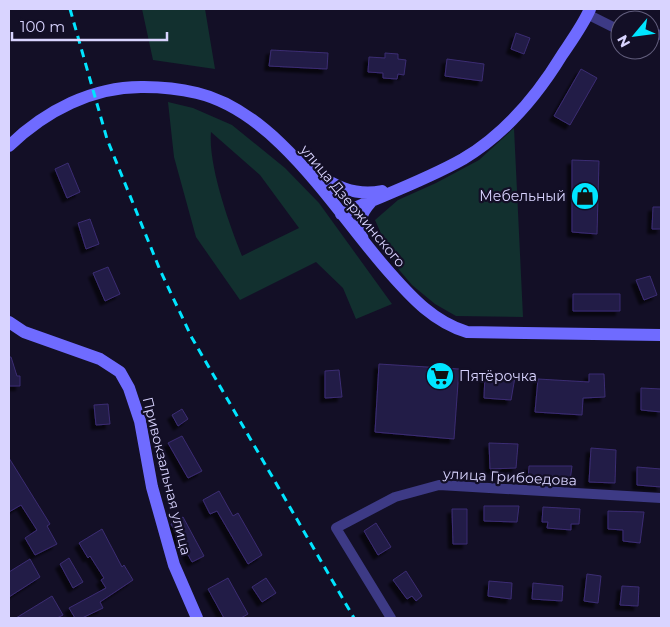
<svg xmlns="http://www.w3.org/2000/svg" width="670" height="627" font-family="Montserrat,sans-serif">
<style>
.green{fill:#12302f;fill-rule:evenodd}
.building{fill:#241b47;stroke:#3b2d73;filter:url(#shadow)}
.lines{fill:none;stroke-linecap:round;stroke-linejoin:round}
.street{stroke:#3d3a85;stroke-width:10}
.secondary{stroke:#6f6bff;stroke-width:12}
.rail{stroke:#00e5ff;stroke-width:3;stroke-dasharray:8 6;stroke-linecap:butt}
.labels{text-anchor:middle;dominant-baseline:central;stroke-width:4.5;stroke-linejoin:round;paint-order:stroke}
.poi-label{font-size:14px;fill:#d9d4ff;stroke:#130f26;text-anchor:end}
.street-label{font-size:14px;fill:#d9d4ff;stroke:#130f26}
</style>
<defs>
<filter id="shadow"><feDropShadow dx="-4.5" dy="4.5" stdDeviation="1" flood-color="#0009"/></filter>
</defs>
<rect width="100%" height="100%" fill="#130f26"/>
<path class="green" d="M142,9H205L215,69L153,60Z
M168,102L193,108L232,125L285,168L319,203L392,304L356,319L343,288L316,262L240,300L196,237L174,157ZM211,132L260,175L299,228L242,256C229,224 208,165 211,132Z
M514,128L523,317L456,316L435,304L412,285L395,265L375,220L398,200L436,183L479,160Z"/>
<path class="building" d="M516,33L530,38L524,54L511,49Z
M271,50L328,53L327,69L269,66Z
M385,53L398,54V59L406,60L404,75L398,74L397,79L383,78V73L368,72L369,57L385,58Z
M447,59L484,64L482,81L445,76Z
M581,69L597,78L570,125L554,116Z
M572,160L599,161L597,234L572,232Z
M68,163L80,192L67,198L55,169Z
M653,207H661V229H652Z
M90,219L99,244L86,249L78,223Z
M108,267L120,294L105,301L93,273Z
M650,276L657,295L644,300L636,280Z
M573,294H620V311H573Z
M9,357H11L17,376H20V386H9Z
M379,364L459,369L454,439L375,432Z
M339,370L342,397L325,398V371Z
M485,374L515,377L511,400L484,398Z
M589,374H604L605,397L583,398L582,415L535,412L538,379L589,382Z
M641,388L661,389V412L641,410Z
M108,404L110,424L96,425L94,405Z
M182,409L188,419L178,426L172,415Z
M182,436L202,471L188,478L168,443Z
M489,443L518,444L516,468L490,469Z
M591,448L616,450L615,483L589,482Z
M9,458L50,524L47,526L57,544L35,555L25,538L37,530L21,505L9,512Z
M529,466H572L570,481L528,480Z
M637,467L661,469V487L637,485Z
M219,491L233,516L238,513L262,555L248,564L217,511L210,514L203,500Z
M484,506H519L517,522L484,521Z
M543,507L580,509L579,524H571V530L547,528L548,522H542Z
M452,509H467V544H453Z
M608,511L644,512L640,543L623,541V530L608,529Z
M183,517L204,556L192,562L171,524Z
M376,523L391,547L378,555L364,531Z
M102,529L122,567L124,565L133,580L100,602L103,608L82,618H75L69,608L106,588L101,580L104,578L90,556L88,558L79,543Z
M69,558L83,582L73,588L60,564Z
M30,559L40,577L9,597V572Z
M406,571L422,596L416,601L412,596L407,599L393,580Z
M587,574L601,576L598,603L584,601Z
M228,578L248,614L241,618H224L208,589Z
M266,578L276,593L262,602L252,587Z
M489,581L512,583L511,599L488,596Z
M533,583L563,586L562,601L532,599Z
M622,586L639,587L638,606L620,605Z
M52,596L63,615L57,618H16Z"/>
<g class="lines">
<path class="street" d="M587,14L615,28L620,29
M650,33L661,35
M391,618L336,528L395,497L439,485L661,498"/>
<path class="secondary" d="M9,146C45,111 93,86 144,87C161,87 180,89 197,93C278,112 337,214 390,273C412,298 434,322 467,332L661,335
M310,170C333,185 354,197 382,191
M341,214C381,196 424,181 463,159C505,134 537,96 562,55C572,40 583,25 590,9
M363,240C357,225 360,214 371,202
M9,322L24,332L100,359L120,372L129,388L140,421L152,487L174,565L197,618"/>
<path class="rail" d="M70,9L107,139L160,270L192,338L354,618"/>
</g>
<defs>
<symbol id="shop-disc" viewBox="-11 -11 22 22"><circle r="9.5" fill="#00e5ff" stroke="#130f26"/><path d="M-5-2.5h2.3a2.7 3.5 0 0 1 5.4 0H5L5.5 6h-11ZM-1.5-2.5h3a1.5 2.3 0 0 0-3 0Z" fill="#111"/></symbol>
<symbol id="supermarket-disc" viewBox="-11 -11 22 22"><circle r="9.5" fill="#00e5ff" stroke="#130f26"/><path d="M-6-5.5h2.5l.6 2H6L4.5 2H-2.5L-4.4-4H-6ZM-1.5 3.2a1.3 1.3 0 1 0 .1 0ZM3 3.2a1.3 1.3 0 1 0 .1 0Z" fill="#111"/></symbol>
</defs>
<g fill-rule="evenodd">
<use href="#shop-disc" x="569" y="180" width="32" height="32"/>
<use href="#supermarket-disc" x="424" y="360" width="32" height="32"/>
</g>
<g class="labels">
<g class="poi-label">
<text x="566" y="196">Мебельный</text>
<text x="459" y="376" text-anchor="start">Пятёрочка</text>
</g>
<g class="street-label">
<text transform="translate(353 206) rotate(50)">улица Дзержинского</text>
<text transform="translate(167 476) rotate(76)">Привокзальная улица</text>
<text transform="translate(510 477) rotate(3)">улица Грибоедова</text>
</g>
</g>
<rect width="670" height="627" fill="none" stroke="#d9d4ff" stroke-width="20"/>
<g transform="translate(635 35) rotate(241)"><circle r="24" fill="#130f26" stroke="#625e7d"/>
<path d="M0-4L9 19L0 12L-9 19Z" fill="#00e5ff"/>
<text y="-8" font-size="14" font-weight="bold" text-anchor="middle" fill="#d9d4ff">N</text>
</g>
<path d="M12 32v8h155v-8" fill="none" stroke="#d9d4ff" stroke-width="2.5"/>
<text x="20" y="32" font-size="15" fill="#d9d4ff" stroke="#130f26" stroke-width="4" paint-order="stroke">100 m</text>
</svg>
